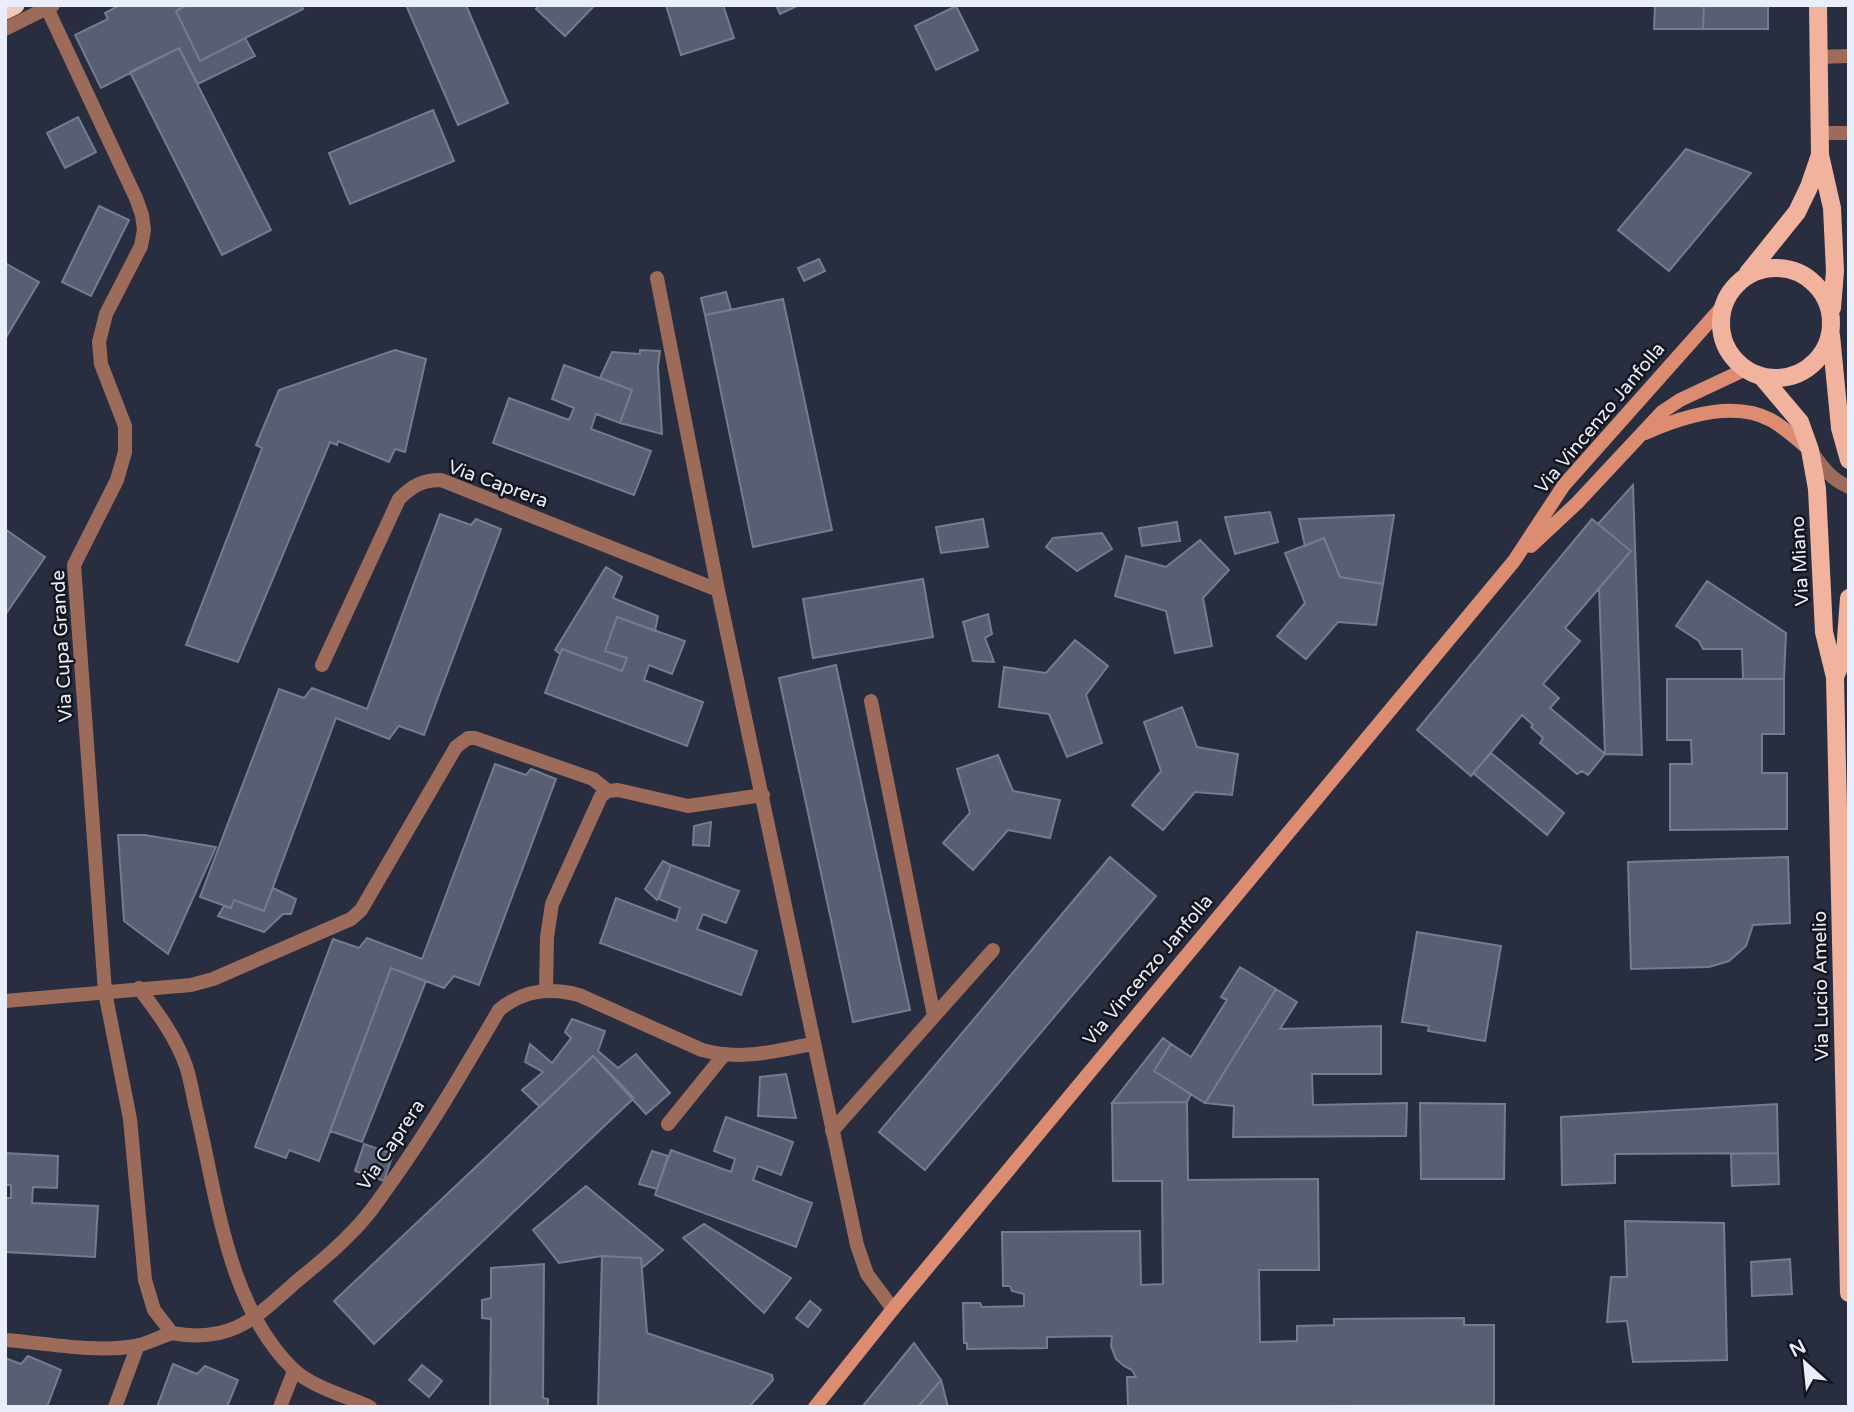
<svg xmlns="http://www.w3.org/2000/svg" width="1854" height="1412" font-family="'Varela Round',sans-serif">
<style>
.building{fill:#585f73;stroke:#757b91;stroke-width:2}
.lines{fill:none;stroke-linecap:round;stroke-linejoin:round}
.service{stroke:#9d6b5a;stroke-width:14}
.minor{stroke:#9d6b5a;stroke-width:14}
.tertiary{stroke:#9d6b5a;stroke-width:14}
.secondary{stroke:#dc8c71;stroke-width:14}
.primary{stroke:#f2b39e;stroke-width:18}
.trunk{stroke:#f4c7b8;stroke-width:19}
.labels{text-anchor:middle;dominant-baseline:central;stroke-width:5;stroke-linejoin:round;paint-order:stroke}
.street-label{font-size:19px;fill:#eaeefa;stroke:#13161e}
</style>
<rect width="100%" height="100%" fill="#282d3f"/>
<path class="building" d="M120,5H187L176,11L200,61L245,38L255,56L198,84L179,48L101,88L75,35L108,19L105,13Z
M187,5H301L303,9L200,61L176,11Z
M406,5H466L508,103L458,125Z
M539,5H595L565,36L536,9Z
M666,5H723L734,38L681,55Z
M776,5H799L780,14Z
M1655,5H1704L1703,29H1654Z
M1704,5H1768V29H1703Z
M956,6L978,50L936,70L915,26Z
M179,48L271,230L222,255L130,72Z
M433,110L454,161L350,204L329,153Z
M78,117L96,152L65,168L47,133Z
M1686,149L1751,173L1669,271L1618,230Z
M99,206L129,220L91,296L62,282Z
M819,259L825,271L804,281L798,268Z
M5,263L39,282L5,339Z
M726,292L731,310L705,315L701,298Z
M783,299L832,530L753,547L705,315Z
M395,350L426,359L405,452L395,449L389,462L338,441L337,445L330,442L238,662L186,645L262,448L256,445L279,390Z
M640,350L660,351L658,367L662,434L620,423L632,390L600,378L612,352L640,354Z
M564,365L632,390L620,423L596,414L591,429L651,451L634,495L493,443L509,398L569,420L574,408L552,399Z
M1633,485L1642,755L1605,754L1599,588L1631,551L1598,524Z
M1270,512L1278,542L1235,554L1225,517Z
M440,514L471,525L476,519L501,529L424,735L399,726L389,739L336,718L264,911L234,900L231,908L200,897L279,689L304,698L312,688L367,709Z
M1394,515L1383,584L1340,577L1324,538L1305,546L1299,519Z
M983,519L988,547L941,553L936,527Z
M1592,519L1631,551L1565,628L1580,641L1543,684L1559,698L1550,708L1605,754L1588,775L1582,771L1577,774L1540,743L1543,738L1531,727L1533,725L1522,715L1471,776L1417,730Z
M1177,522L1180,541L1142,546L1139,528Z
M5,529L45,557L5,615Z
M1102,533L1112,549L1077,571L1046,547L1053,538Z
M1324,538L1340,577L1383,584L1376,625L1338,622L1306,659L1277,636L1305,603L1285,553Z
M1200,540L1229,570L1203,598L1212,646L1175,653L1166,611L1115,596L1126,556L1166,567Z
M606,567L622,577L613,598L658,616L655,631L617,617L605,651L627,658L622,671L562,649L560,654L555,650Z
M923,579L933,637L813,658L803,599Z
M1707,581L1786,633L1784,679H1743L1742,649H1703L1699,641L1676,626Z
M988,614L992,634L985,638L994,662L973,661L963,622Z
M617,617L685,641L672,674L649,665L644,680L703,702L687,746L545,693L562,649L622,671L627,658L605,651Z
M1075,640L1108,666L1086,695L1102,743L1067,757L1049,714L999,707L1004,667L1046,673Z
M836,665L910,1010L853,1022L779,678Z
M1667,679H1784V734H1762V773H1787V829L1670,830V764H1692L1691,740H1667Z
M1182,707L1197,747L1238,754L1232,795L1195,792L1163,830L1132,805L1161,771L1144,722Z
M1491,753L1564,813L1547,835L1473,773Z
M998,755L1013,791L1060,800L1050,838L1008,830L973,870L943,843L970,813L957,769Z
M495,764L526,775L531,769L556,779L479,985L454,976L444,988L391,968L319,1161L289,1150L286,1158L255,1147L333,939L359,948L367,938L422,959Z
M711,822L709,846L693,845L694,826Z
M118,835H145L216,847L168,954L124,921Z
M1110,857L1156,896L925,1170L879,1132Z
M1788,857L1790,923L1753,925L1746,946L1729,961L1709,967L1631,969L1628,862Z
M663,861L671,865L657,900L645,889Z
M671,865L739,891L726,923L703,914L697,929L757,951L741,995L600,943L616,898L676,921L680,908L659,899Z
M273,888L296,899L291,914H283L264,932L218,916L224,906L231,908L234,900L264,911Z
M1417,932L1501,946L1485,1041L1428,1031L1429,1026L1402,1022Z
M1240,967L1276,989L1205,1103L1154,1071L1171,1044L1191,1057L1227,1000L1221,997Z
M391,968L426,981L362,1142L330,1131Z
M1276,989L1297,1002L1280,1029L1381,1026V1074H1312L1313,1105L1407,1103L1406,1136L1233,1137L1234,1106L1205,1103Z
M572,1019L605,1031L598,1051L618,1068L636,1054L670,1093L646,1114L593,1056L540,1107L522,1090L543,1072L525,1062L530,1044L552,1063L571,1038L565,1032Z
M1163,1038L1171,1044L1154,1071L1191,1094L1187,1102L1112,1103Z
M593,1056L634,1098L374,1344L334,1301Z
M786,1074L796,1118L758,1116L760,1077Z
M1187,1102L1188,1180L1318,1179L1319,1270H1259L1260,1342L1297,1341V1326L1334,1325V1319L1464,1318V1325H1494V1405L1128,1407L1127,1377H1136L1132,1370L1124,1366L1116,1359L1111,1346L1112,1336L1047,1337V1348L967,1349V1343H964L963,1303H980L982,1307L1024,1306V1294L1012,1291L1010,1286H1003L1002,1232L1140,1231L1141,1285L1163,1284L1162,1181H1113L1112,1103Z
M1420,1103L1505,1104L1504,1179H1421Z
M1777,1104L1778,1153L1615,1154V1183L1562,1185L1561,1117Z
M726,1117L793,1142L781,1175L758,1166L753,1180L812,1203L796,1247L655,1195L671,1150L731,1172L735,1159L714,1151Z
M364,1144L393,1154L384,1181L355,1171Z
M652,1151L668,1156L657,1189L639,1184Z
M5,1153L58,1156L57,1188L33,1187L32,1203L98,1206L95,1257L5,1252V1198H11V1185H5Z
M1778,1153L1779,1184L1732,1186L1731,1154Z
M586,1186L663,1250L642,1268L641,1258L602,1256L559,1263L533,1230Z
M1625,1221L1724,1223L1727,1360L1633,1362L1627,1321L1607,1322L1611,1277H1627Z
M704,1224L791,1278L764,1313L683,1238Z
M602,1256L641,1258L647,1333L772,1375L773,1380L749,1407H598Z
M1790,1259L1792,1294L1752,1296L1751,1262Z
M544,1264L543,1398L548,1399V1407H490L491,1319L482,1318V1300L491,1298V1268Z
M810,1301L821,1310L808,1327L796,1318Z
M914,1343L941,1380L918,1407H862Z
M28,1356L61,1370L47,1407H5V1358L21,1364Z
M173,1364L197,1374L205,1366L238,1380L227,1407H157Z
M422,1365L442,1381L429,1397L409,1380Z
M941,1380L948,1407H918Z"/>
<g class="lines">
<path class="service" d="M871,701L934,1016
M668,1124L723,1056
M832,1131L993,950"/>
<path class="minor" d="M47,8L136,198L142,215L144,230L141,246L106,314L99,342L101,364L125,426V452L117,480L74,565L105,992L130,1119L145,1280L154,1310L172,1333C232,1344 255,1318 297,1281C315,1266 333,1252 349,1235C367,1218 381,1197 395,1177C433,1123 466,1066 499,1010C523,990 549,987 579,995L702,1050C742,1061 773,1051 813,1044
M1818,57L1849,56
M1819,133H1849
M657,278L718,590L857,1245L867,1274L893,1309
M1813,454C1823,468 1832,480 1849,487
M322,665L399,499C412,486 422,480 441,480L718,590
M139,988C157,1012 176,1037 186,1066C191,1081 193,1097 197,1113C217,1198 228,1306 293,1369C310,1386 348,1397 370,1407
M546,990L547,937L552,904L601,796L608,791L618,790L688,806L763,795
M5,1001L191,985L213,979L351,919L361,910L456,747L468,738H475L593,779L608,791
M5,1340C47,1343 93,1353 136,1346C148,1343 160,1337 172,1333
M115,1407L138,1345
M280,1407L294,1371"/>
<path class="tertiary" d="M5,29L53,5"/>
<path class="secondary" d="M1645,433C1681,417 1734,400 1771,420C1785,428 1798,440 1810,450
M1531,546L1577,503L1662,412L1680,400L1746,369
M815,1407L893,1309L1514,561L1564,485L1723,306"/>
<path class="primary" d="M1818,5L1820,155L1832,208L1835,271L1832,308
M1721 323a55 55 0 1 1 110 0a55 55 0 1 1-110 0Z
M1748,273L1797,212L1809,187L1820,155
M1831,335L1840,428L1849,460
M1762,377L1800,422L1810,450L1817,489L1824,632L1835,677L1849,1293
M1835,677L1845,653L1849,598"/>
<path class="trunk" d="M5,10L15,5"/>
</g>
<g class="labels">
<g class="street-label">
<text transform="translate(1600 418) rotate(-50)">Via Vincenzo Janfolla</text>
<text transform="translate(498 484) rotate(20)">Via Caprera</text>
<text transform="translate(1800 561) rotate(-93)">Via Miano</text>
<text transform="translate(62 646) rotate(-93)">Via Cupa Grande</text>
<text transform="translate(1148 970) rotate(-50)">Via Vincenzo Janfolla</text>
<text transform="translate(1821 986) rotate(-91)">Via Lucio Amelio</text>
<text transform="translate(391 1145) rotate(-56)">Via Caprera</text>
</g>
</g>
<rect width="1854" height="1412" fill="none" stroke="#eaeefa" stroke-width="14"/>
<g transform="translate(1805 1363) rotate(333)" stroke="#13161e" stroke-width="5" paint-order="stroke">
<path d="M0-5L12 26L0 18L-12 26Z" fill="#eaeefa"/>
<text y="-10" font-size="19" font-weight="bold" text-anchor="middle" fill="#eaeefa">N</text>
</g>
</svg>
